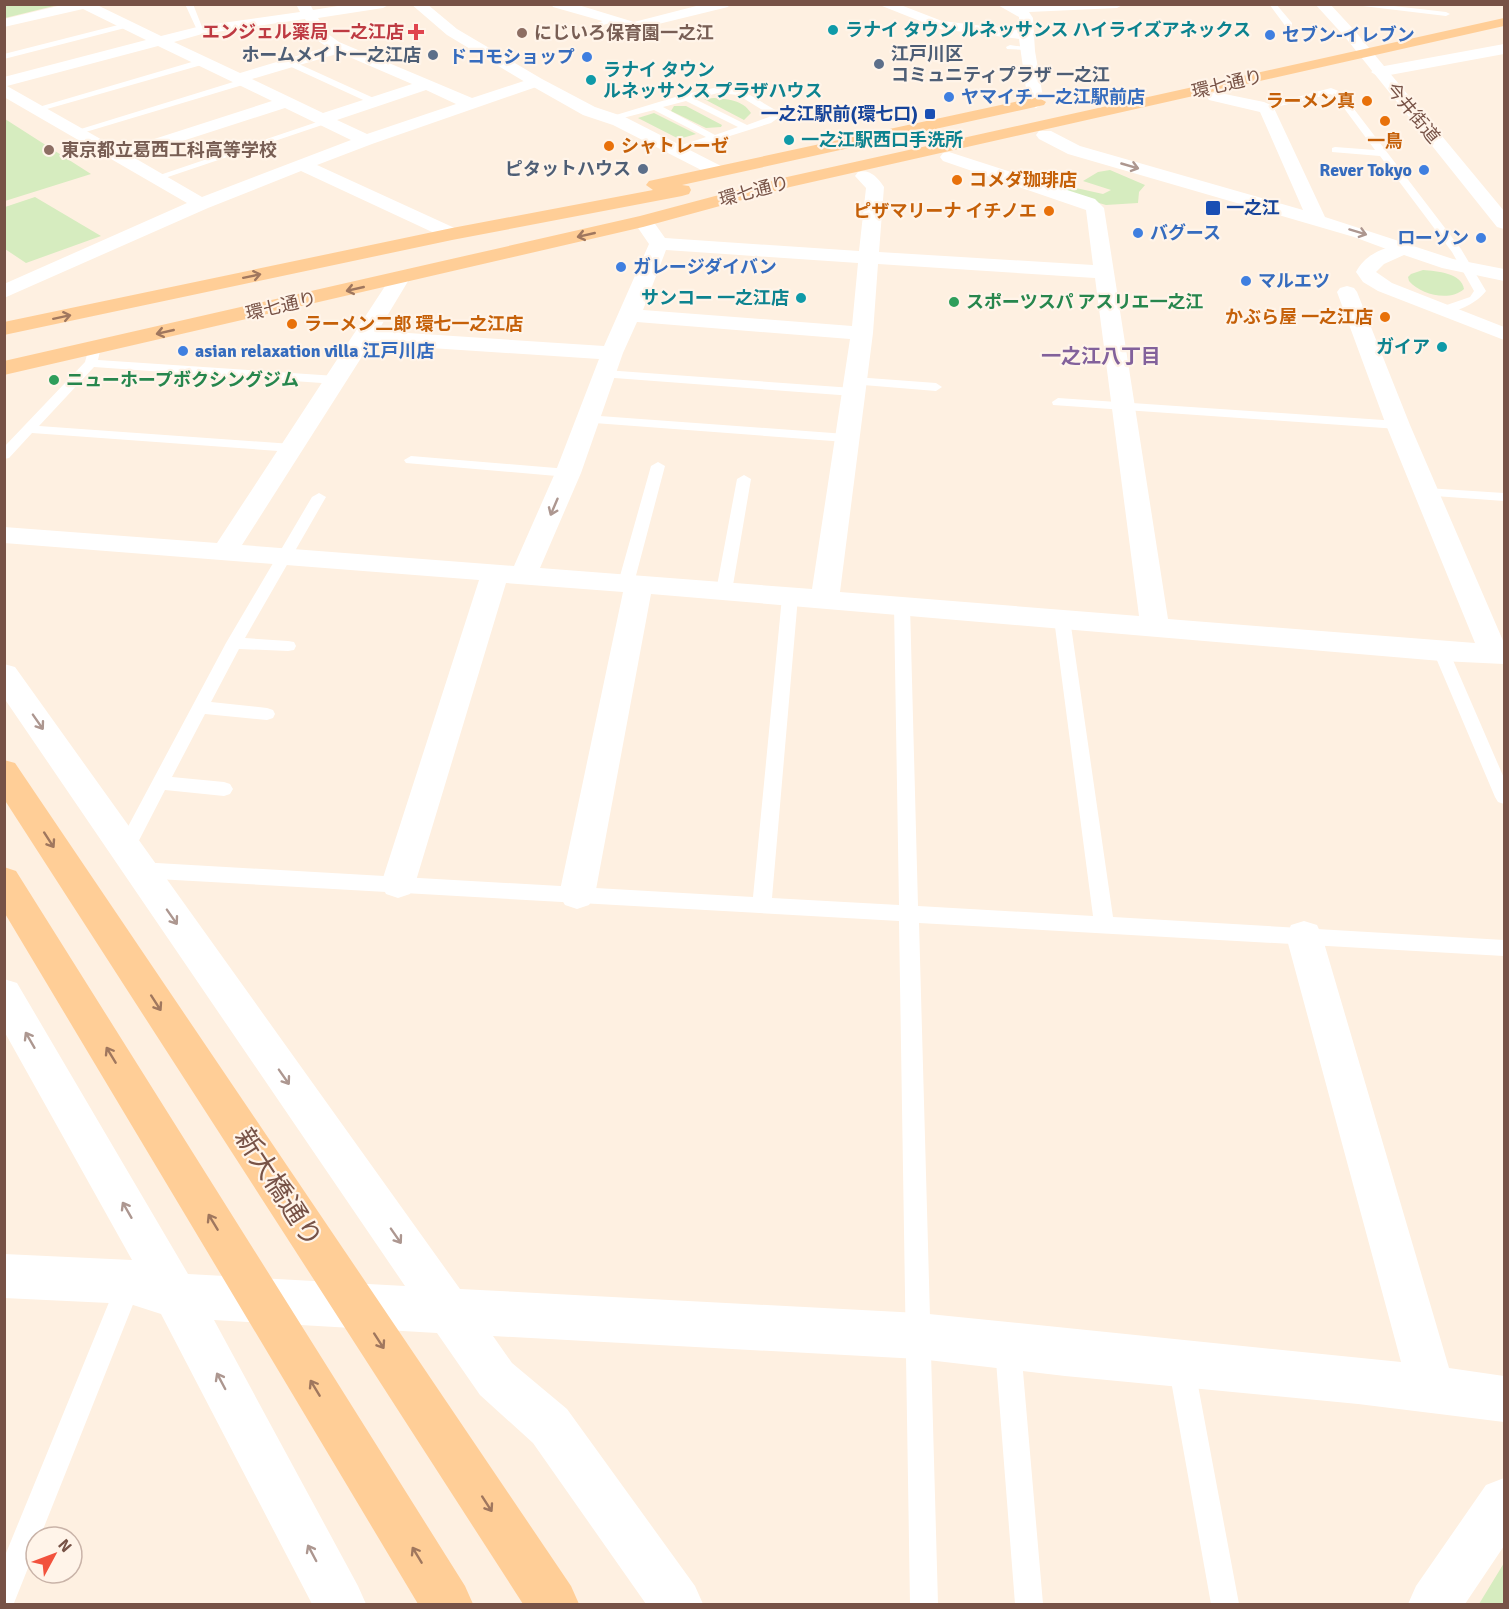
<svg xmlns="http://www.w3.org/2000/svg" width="1509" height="1609" font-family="Signika,'Noto Sans JP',sans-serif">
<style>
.green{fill:#d6ecbf}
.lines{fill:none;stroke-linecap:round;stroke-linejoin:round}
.lane{fill:#fff;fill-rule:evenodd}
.street{fill:#fff;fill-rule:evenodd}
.secondary{fill:#fff;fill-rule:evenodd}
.primary{fill:#ffce97;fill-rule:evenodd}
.oneway{stroke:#ad9790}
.oneway2{stroke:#a0775e}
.culture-dot{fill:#0f9aa8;stroke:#fff4e9;stroke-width:2}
.health-dot{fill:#e0444e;stroke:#fff4e9;stroke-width:2}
.education-dot{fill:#8d6e63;stroke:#fff4e9;stroke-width:2}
.shop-dot{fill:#3f7fe0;stroke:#fff4e9;stroke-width:2}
.service-dot{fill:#5c6f8a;stroke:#fff4e9;stroke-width:2}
.food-dot{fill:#e8710a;stroke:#fff4e9;stroke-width:2}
.transit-dot{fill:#1a4fb4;stroke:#fff4e9;stroke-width:2}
.leisure-dot{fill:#2e9e5b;stroke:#fff4e9;stroke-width:2}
.labels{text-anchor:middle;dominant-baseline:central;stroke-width:4.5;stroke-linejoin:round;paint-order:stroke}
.far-culture-label{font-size:18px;font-weight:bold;fill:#0d838f;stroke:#fff4e9;text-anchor:start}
.far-health-label{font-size:18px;font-weight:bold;fill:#be3a42;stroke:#fff4e9;text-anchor:end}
.far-education-label{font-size:18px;font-weight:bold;fill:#785e54;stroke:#fff4e9;text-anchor:start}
.far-shop-label{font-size:18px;font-weight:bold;fill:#366cbe;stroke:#fff4e9;text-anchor:start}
.far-service-label{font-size:18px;font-weight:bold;fill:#4e5e75;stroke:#fff4e9;text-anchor:end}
.far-street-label{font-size:18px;fill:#775246;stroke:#fff4e9}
.far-food-label{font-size:18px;font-weight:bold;fill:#c56008;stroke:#fff4e9;text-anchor:end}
.far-transit-label{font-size:18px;font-weight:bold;fill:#164399;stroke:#fff4e9;text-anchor:end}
.far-leisure-label{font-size:18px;font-weight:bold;fill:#27864d;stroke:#fff4e9;text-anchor:start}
.far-neighbourhood-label{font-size:20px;font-weight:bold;fill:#82619b;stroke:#fff4e9}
.near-street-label{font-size:27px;fill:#775246;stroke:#fff4e9}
</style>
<rect width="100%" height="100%" fill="#fef0e1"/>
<path class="green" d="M5,4H58V5L5,18Z
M714,98C727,99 743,100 751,113L744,120L704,99Z
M674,106H686L722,125L721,127L706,128L671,111Z
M654,113L696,134L679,139L638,118Z
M4,119H5L91,174L5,201Z
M1110,170L1145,185L1139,192L1138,203L1106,205L1050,189L1058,184L1103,194L1111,190L1083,181L1098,172Z
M35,197L101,236L26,263L5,249V207Z
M1423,270C1437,271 1462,273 1464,289C1450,302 1421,295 1409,281L1408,277L1411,274Z
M1504,1563V1604H1479Z"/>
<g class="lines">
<path class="lane" d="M185,4H193L204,32L197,30Z
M1269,4H1276L1292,23V27H1286Z
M1346,4H1376L1446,12L1450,14L1446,16Z
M610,18L614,20L613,22L597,27L593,25Z
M126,23H129V27L4,59V54Z
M1010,45L1031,48L1027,50L1007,49L1006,47Z
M202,59L206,62L205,64L40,111L32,109Z
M290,60L378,100L379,102L372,104L287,65L286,63Z
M1012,67H1030L1034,70L1030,73L1009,72V68Z
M243,79L246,80V84L79,134L71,132Z
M718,87L743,91L777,111L778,118L771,123L676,153L671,150L673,148L706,137L654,110L611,121L606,118L682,95ZM718,93L738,95L769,114V117L747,125L695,99ZM686,101L738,127L715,135L663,107Z
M1331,88L1341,92L1461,249L1486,291C1477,303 1454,315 1438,312V308L1470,297L1474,291L1452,252L1380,156L1332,152V148L1335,147L1375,150L1335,96L1330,94L1264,110L1260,107Z
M323,120L331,122L159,180L151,178Z
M94,347L100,351L98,360L336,376L342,380L336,384L94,367L39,426L292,444L299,448L292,452L32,433L9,458L4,459V447L85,362L88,351Z
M605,370L853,388L859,392L853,396L601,377L599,374L601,371Z
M855,377L936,383L942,387L936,391L851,384L849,381Z
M1058,398L1398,421L1405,425L1398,429L1053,405L1052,402Z
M586,415L846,434L853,438L846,442L581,422L579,419L581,416Z
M411,456L568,469L575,473L568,477L406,463L404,460Z
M658,462L665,466L634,583L631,586H621L618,583L651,466Z
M744,475L751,479L732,591L724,596L716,591L737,479Z
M1426,488L1504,493V501L1421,495L1419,492Z
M319,493L326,497L245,638L288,641L294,642L296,646L294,650L288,651L239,649L211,702L267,708L273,710L275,714L273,718L267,720L205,714L172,777L224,782L230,784L233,789L230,794L224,796L165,790L132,854L125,856L118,854L116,849L226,643L312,497Z
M790,592L798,597L772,898L899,905L894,605L902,600L910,605L918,906L1093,916L1054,619L1062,614L1070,619L1113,917L1504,940V956L919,923L938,1604H910L899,921L139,878L132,875L130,870L132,865L139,862L753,897L782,597Z
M1441,646L1447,647L1449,651L1504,778V804L1498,802L1495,797L1433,651L1435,647Z
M130,1270L139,1273L142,1282L40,1537H36V1548L14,1603L4,1604V1558L121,1273Z
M1008,1335L1017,1339L1021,1348L1043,1604H1015L995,1348L999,1339Z
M1181,1351L1190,1355L1194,1364L1239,1604H1211L1168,1364L1172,1355Z"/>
<path class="street" d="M66,4H95L161,36L201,26L300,12L296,4H310L313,10L350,4H390L383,8L318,18L328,34L339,42L472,98L536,77L544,82L542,85L372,144L317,165L459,230L462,234L459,238H445L301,171L208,208L4,298V284L187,203L4,97V77L146,40L83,9L4,27V19ZM305,19L317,40L327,47L240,73L174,42L202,34ZM158,46L272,101L120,150L7,86ZM340,53L412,84L323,113L252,79ZM426,90L456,104L367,134L337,120ZM285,108L351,140L202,197L133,157Z
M551,4H575L634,22L704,4H730L728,7L634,30L553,7Z
M877,4H898L942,21L1019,30V17L996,4H1124L1117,8L1029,12L1033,18L1035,51L1044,103L1036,108L1028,103L1019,39L940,29Z
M1504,44V54L1379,77L1371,72L1379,67Z
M1215,92L1264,102L1273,106L1325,217L1411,245L1414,249L1411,253H1397L1354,237L1068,154L1039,139L1036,135L1039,131H1051L1080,146L1303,210L1260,112L1209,100L1207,97Z
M949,152L1095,199L1104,208L1168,619L1475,643L1386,425L1337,292L1340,288L1347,286L1354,288L1357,292L1410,425L1504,643V664L1441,661L651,594L595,895L589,905L577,909L565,905L559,895L623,592L506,583L415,884L410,894L398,898L386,894L381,884L479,580L4,543V527L217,543L393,274L400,272L407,274L410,278L378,331L604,346L649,244L636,225L639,221H653L665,238L859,251L866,188L855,176L858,172C870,169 877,177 884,187L879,252L1093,265L1086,210L943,161L940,157L943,153ZM666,250L858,263L852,326L643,310ZM878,264L1095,278L1139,616L840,592L873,333ZM637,322L850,339L812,589L540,568L581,473L623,353ZM370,344L599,359L555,473L514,566L242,545Z
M4,664L15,667L460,1289L919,1313L1401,1362L1286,936L1291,925L1304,921L1317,925L1322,936L1449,1368L1504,1376V1422L1358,1404L1065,1376L919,1359L493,1336L512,1363L567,1409L695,1586L703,1604H646L533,1443L480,1395L437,1333L214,1320L358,1586L366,1604H312L161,1314L130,1304L4,1298V1254L132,1260L4,1031V979L17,983L188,1274L405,1286L4,698Z
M1504,1478V1546L1465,1604H1408L1416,1586L1486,1485Z"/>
<path class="secondary" d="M411,4H427L457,29L542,79L595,107L625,117L723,167L726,171L723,175H711L613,125L583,115L530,85L447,35Z
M1315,4H1330L1355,31L1504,211V229L1497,227L1345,37Z
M1404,243L1453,259L1504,269V281L1442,268L1404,255L1384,264L1376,272L1392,283L1504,327V340L1378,291L1363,282L1356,272C1366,253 1384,248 1404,243Z"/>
<path class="primary" d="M1504,18V26L790,187L643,227L4,375V361L640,216L787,177Z
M1038,97L1046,102L1044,105L682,185L689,186L691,190L689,194L682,196L452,240L4,335V322L452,228L653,190L646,185L649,181Z
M4,760L15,763L571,1586L579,1604H523L4,799Z
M4,867L16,871L465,1586L473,1604H418L4,912Z"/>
</g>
<defs><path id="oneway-shaft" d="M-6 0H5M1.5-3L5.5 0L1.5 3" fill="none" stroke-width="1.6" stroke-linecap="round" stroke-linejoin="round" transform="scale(1.5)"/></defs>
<g class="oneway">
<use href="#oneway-shaft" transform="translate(1130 166) rotate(16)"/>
<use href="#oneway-shaft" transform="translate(1358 232) rotate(17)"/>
<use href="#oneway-shaft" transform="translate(554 507) rotate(113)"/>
<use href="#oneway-shaft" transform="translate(38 722) rotate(55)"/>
<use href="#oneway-shaft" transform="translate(172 917) rotate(55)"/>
<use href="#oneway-shaft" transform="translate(30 1040) rotate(-120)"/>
<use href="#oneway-shaft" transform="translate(284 1077) rotate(55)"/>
<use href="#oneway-shaft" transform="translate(127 1210) rotate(-120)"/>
<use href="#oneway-shaft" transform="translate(396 1236) rotate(55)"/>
<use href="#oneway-shaft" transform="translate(221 1381) rotate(-118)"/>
<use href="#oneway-shaft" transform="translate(312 1553) rotate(-118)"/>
</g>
<g class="oneway2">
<use href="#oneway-shaft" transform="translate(586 235) rotate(167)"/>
<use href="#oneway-shaft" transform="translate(252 276) rotate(-12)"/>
<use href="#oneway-shaft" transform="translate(355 289) rotate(167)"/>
<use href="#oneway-shaft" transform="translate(62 317) rotate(-12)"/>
<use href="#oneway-shaft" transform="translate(165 332) rotate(167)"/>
<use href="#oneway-shaft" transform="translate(49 840) rotate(57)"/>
<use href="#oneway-shaft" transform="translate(156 1003) rotate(57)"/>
<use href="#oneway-shaft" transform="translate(111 1055) rotate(-121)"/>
<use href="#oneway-shaft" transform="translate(213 1222) rotate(-121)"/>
<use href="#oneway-shaft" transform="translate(379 1341) rotate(57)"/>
<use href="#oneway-shaft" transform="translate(315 1388) rotate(-121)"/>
<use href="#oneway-shaft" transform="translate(487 1504) rotate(57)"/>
<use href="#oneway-shaft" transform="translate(417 1555) rotate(-121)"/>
</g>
<g class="culture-dot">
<circle cx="833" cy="30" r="6"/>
<circle cx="591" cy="80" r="6"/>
<circle cx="789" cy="140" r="6"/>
<circle cx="801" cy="298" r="6"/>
<circle cx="1442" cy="347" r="6"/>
</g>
<path class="health-dot" d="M413 23h6v6h6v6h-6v6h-6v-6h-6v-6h6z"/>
<g class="education-dot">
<circle cx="522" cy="33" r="6"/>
<circle cx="49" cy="150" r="6"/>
</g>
<g class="shop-dot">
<circle cx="1270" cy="35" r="6"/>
<circle cx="587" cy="57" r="6"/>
<circle cx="949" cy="97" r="6"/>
<circle cx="1424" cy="170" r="6"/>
<circle cx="1138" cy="233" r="6"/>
<circle cx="1481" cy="238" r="6"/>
<circle cx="621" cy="267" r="6"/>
<circle cx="1246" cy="281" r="6"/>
<circle cx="183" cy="351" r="6"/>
</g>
<g class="service-dot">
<circle cx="433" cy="55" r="6"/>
<circle cx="879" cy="64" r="6"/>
<circle cx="643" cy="169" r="6"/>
</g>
<g class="food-dot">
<circle cx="1367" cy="101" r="6"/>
<circle cx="1385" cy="121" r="6"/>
<circle cx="609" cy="146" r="6"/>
<circle cx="957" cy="180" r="6"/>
<circle cx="1049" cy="211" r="6"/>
<circle cx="1385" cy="317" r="6"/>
<circle cx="292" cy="324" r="6"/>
</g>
<g class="transit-dot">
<rect x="924" y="108" width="12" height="12" rx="3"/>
<rect x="1205" y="200" width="16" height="16" rx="3"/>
</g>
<g class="leisure-dot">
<circle cx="954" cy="302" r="6"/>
<circle cx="54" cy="380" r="6"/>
</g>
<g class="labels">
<g class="far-culture-label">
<text x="845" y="30">ラナイ タウン ルネッサンス ハイライズアネックス</text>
<text x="603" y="70">ラナイ タウン<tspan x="603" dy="21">ルネッサンス プラザハウス</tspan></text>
<text x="801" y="140">一之江駅西口手洗所</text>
<text x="789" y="298" text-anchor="end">サンコー 一之江店</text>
<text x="1430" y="347" text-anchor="end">ガイア</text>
</g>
<g class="far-health-label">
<text x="404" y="32">エンジェル薬局 一之江店</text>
</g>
<g class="far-education-label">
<text x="534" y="33">にじいろ保育園一之江</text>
<text x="61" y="150">東京都立葛西工科高等学校</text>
</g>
<g class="far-shop-label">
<text x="1282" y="35">セブン-イレブン</text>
<text x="575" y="57" text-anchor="end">ドコモショップ</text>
<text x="961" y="97">ヤマイチ 一之江駅前店</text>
<text x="1412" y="170" text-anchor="end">Rever Tokyo</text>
<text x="1150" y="233">バグース</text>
<text x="1469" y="238" text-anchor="end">ローソン</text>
<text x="633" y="267">ガレージダイバン</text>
<text x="1258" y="281">マルエツ</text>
<text x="195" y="351">asian relaxation villa 江戸川店</text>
</g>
<g class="far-service-label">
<text x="891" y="54" text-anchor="start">江戸川区<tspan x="891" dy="21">コミュニティプラザ 一之江</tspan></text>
<text x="421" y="55">ホームメイト一之江店</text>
<text x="631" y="169">ピタットハウス</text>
</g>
<g class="far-street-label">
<text transform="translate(1227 84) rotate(-13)">環七通り</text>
<text transform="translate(1413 113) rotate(50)">今井街道</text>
<text transform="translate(754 191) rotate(-15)">環七通り</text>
<text transform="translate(281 306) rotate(-13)">環七通り</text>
</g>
<g class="far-food-label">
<text x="1355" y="101">ラーメン真</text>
<text x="1385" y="141" text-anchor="middle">一鳥</text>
<text x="621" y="146" text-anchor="start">シャトレーゼ</text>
<text x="969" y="180" text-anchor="start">コメダ珈琲店</text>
<text x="1037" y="211">ピザマリーナ イチノエ</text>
<text x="1373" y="317">かぶら屋 一之江店</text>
<text x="304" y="324" text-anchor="start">ラーメン二郎 環七一之江店</text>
</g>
<g class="far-transit-label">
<text x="918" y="114">一之江駅前(環七口)</text>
<text x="1226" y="208" text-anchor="start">一之江</text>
</g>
<g class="far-leisure-label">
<text x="966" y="302">スポーツスパ アスリエ一之江</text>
<text x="66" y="380">ニューホープボクシングジム</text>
</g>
<g class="far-neighbourhood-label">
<text x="1101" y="356">一之江八丁目</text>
</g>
<g class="near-street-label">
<text transform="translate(278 1188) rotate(57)">新大橋通り</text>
</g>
</g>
<rect width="1509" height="1609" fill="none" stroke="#775246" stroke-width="12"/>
<g transform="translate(54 1555) rotate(49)"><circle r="28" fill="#fff4e9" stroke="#c9b3a8" stroke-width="1.5"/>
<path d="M0-4.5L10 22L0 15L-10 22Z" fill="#f2523d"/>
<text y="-9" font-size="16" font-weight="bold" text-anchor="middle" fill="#775246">N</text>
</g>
</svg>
